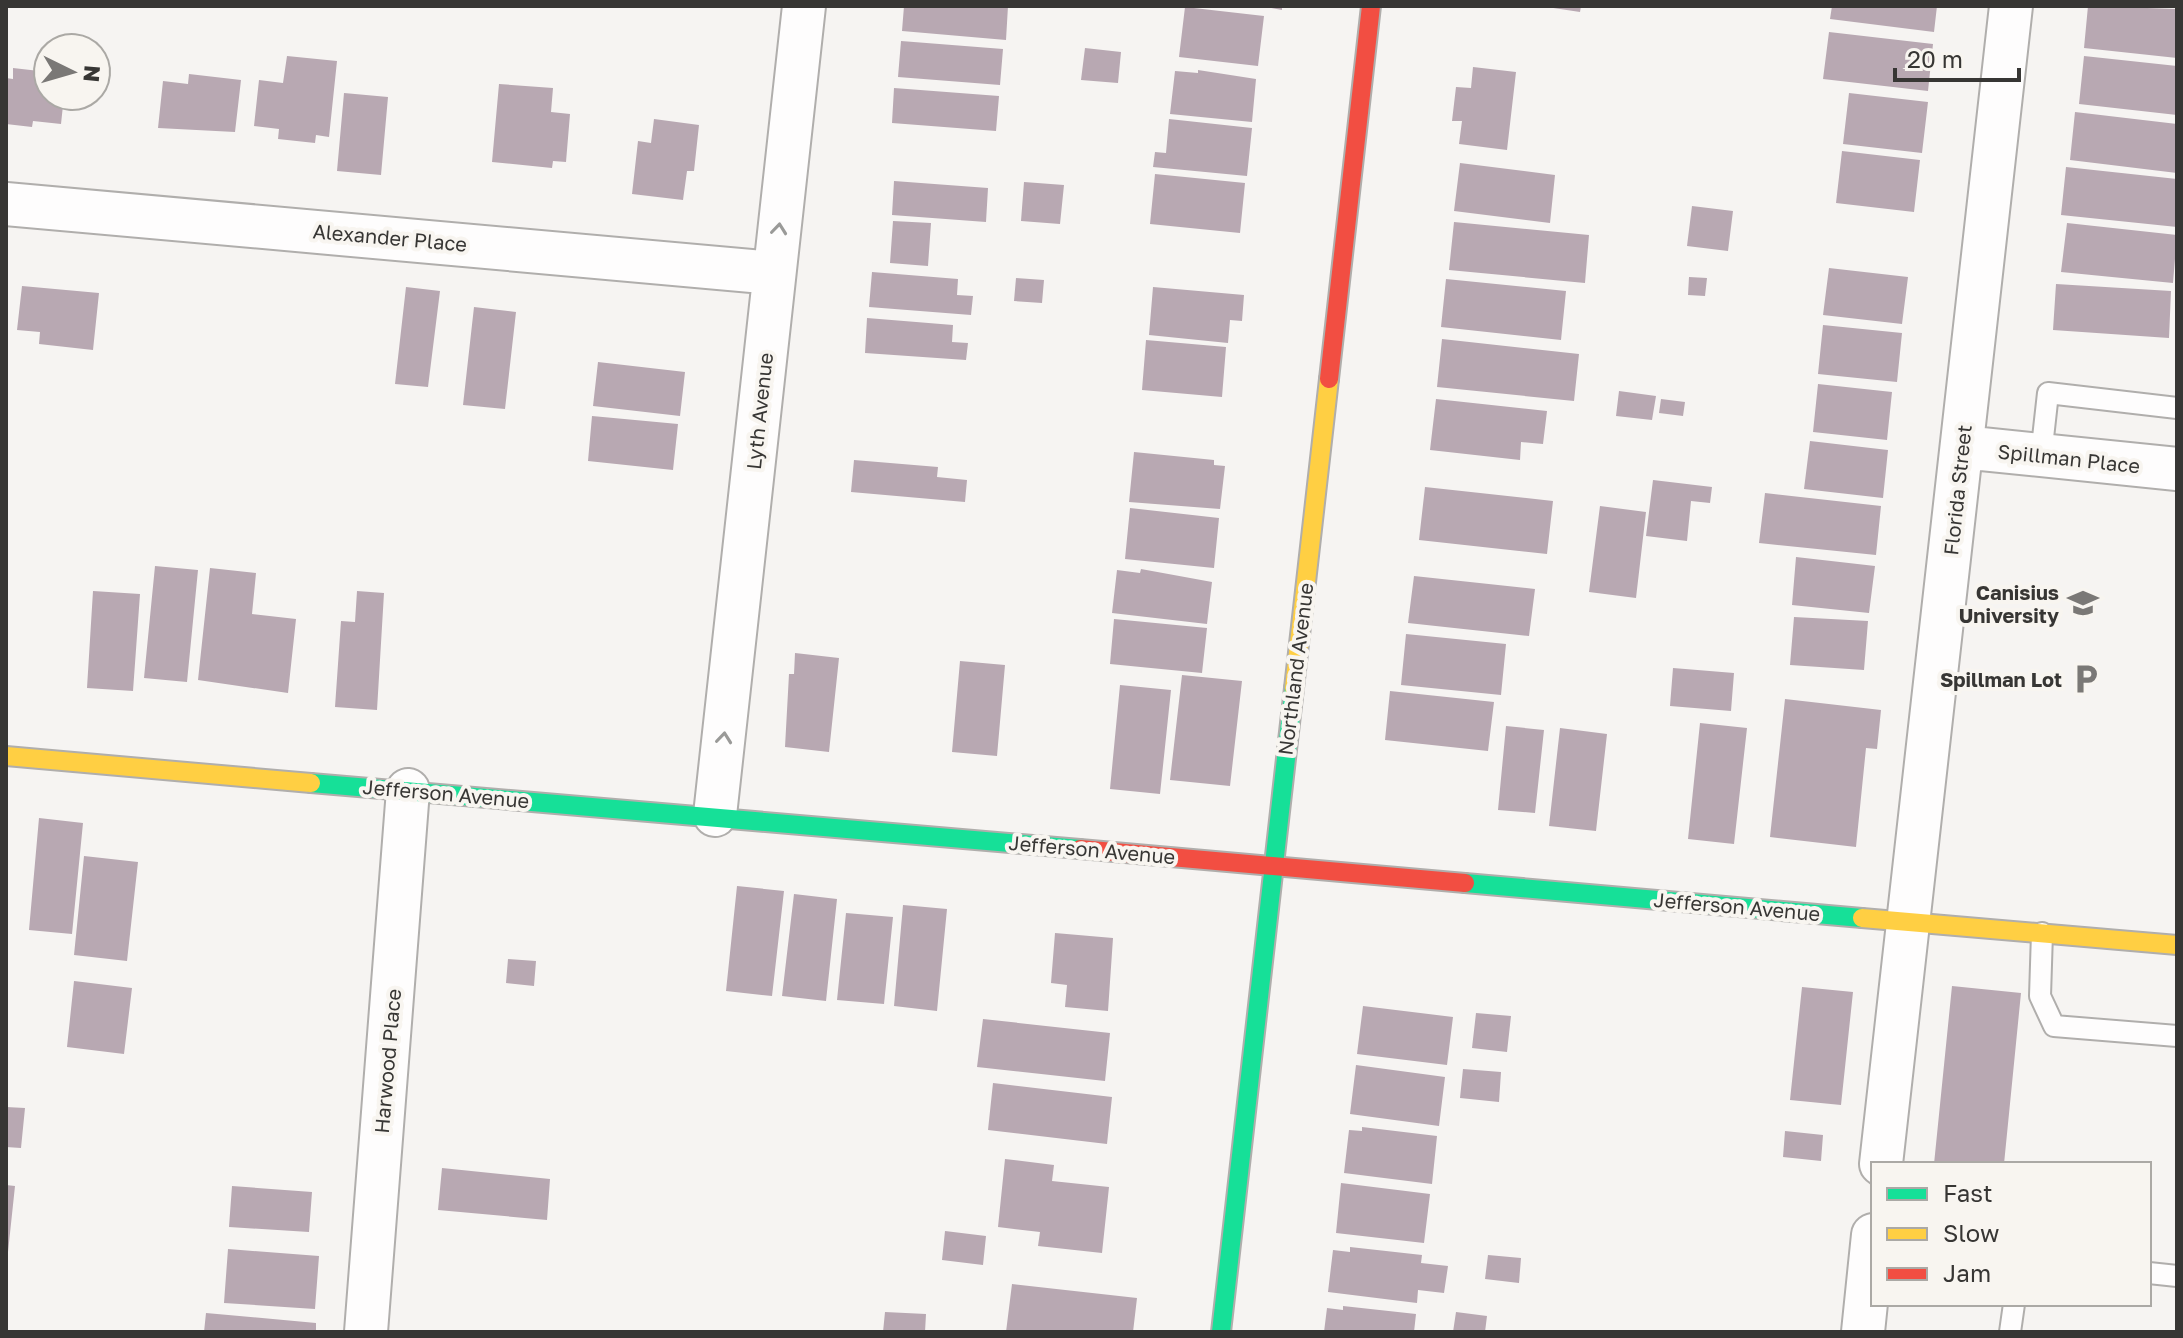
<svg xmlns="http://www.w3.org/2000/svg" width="2183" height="1338" font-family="'Golos Text',sans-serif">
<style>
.building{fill:#b8a8b2}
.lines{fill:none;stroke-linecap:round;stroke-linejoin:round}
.lane-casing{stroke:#b0aeac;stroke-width:24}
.street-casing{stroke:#b0aeac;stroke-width:46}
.fast-casing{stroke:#b0aeac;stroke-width:22}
.slow-casing{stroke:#b0aeac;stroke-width:22}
.jam-casing{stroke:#b0aeac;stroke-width:22}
.lane{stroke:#fefdfd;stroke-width:20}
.street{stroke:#fefdfd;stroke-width:42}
.fast{stroke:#16e098;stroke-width:18}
.slow{stroke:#ffcf43;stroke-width:18}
.jam{stroke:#f24e42;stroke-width:18}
.oneway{stroke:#9a9a98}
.labels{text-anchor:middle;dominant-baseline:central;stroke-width:8;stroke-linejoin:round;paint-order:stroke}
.street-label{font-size:20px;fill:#373634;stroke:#f8f5f0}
.poi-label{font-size:20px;font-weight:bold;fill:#373634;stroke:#f8f5f0;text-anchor:end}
</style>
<rect width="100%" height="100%" fill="#f6f4f2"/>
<path class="building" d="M904,6H1008L1006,40L902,31Z
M1261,6H1282V10Z
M1540,6H1581L1580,12Z
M1832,6H1937L1934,32L1830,19Z
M2088,6L2177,9V58L2084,48Z
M1185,7L1264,16L1258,66L1179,57Z
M1829,32L1933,44L1928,91L1823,79Z
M901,41L1003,49L1000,85L898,77Z
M1085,48L1121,52L1118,83L1081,80Z
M287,56L337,61L329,137L316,135L315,143L278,139L279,129L254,126L259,80L283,83Z
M2084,56L2177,66V115L2079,104Z
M1473,67L1516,72L1507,150L1459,144L1462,121H1452L1456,87L1471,88Z
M13,68L48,72V96H64L61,124L33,121L32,127L6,124V78L13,79Z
M1198,70L1256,79L1252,122L1170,114L1175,71L1198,73Z
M189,74L241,80L235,132L158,128L163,81L188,84Z
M499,84L553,88L551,112L570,114L566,162L553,161L552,168L492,162Z
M894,88L999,96L996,131L892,123Z
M344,93L388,97L381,175L337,171Z
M1849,93L1928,102L1922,153L1843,144Z
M2075,112L2177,124V173L2070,160Z
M654,119L699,125L694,171H687L683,200L632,194L638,141L651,143Z
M1169,119L1252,128L1247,176L1153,167L1155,152L1166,153Z
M1842,151L1920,160L1914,212L1836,203Z
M1460,163L1555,175L1550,223L1454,211Z
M2066,167L2177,179V227L2061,215Z
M1155,174L1245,183L1240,233L1150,224Z
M894,181L988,188L986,222L892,215Z
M1024,182L1064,185L1060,224L1021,221Z
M1692,206L1733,211L1728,251L1687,246Z
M893,221L931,223L928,266L890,263Z
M1454,222L1589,235L1585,283L1449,270Z
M2067,223L2177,235L2173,283L2061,272Z
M1829,268L1908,277L1902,324L1823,315Z
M872,272L958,279L957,295L973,296L971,315L869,307Z
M1689,277L1707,278L1705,296L1688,295Z
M1016,278L1044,280L1042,303L1014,301Z
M1446,279L1566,291L1561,340L1441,327Z
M2056,284L2171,291L2169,338L2053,330Z
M22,286L99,293L93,350L39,344L40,332L17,330Z
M406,287L440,291L428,387L395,384Z
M1153,287L1244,295L1242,321L1230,320L1228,343L1149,335Z
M474,307L516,312L505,409L463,405Z
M867,318L953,325L952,342L968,343L966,360L865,353Z
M1823,325L1902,333L1897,382L1818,374Z
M1442,339L1579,354L1574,401L1437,387Z
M1146,340L1226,347L1222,397L1142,390Z
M598,362L685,372L680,416L593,406Z
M1818,384L1892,392L1887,440L1813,432Z
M1619,391L1656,396L1652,420L1616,416Z
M1436,399L1547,411L1543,444L1521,442L1520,460L1430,450Z
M1661,399L1685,402L1683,416L1659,413Z
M592,416L678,424L673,470L588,461Z
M1810,441L1888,450L1883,498L1804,489Z
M1134,452L1214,460V465L1225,466L1220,509L1129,502Z
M854,460L938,467L937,477L967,480L965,502L851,492Z
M1653,480L1712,487L1710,503L1691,501L1687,541L1646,536Z
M1425,487L1553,501L1547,554L1419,540Z
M1765,493L1881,506L1876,555L1759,543Z
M1600,506L1646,512L1636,598L1589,592Z
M1130,508L1219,518L1214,568L1125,559Z
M1796,557L1875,566L1869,613L1792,605Z
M155,566L198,570L187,682L144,678Z
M210,568L256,573L252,614L296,619L288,693L198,680Z
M1141,569L1212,582L1207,624L1112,613L1117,570L1140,573Z
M1414,576L1535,589L1529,636L1408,623Z
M93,591L140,594L133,691L87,688Z
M357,591L384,593L377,710L335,707L341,621L355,622Z
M1794,617L1868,621L1864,670L1790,665Z
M1114,619L1207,628L1202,673L1110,664Z
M1406,634L1506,644L1501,695L1401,685Z
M795,653L839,658L829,752L785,747L789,674H794Z
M960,661L1005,665L997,756L952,752Z
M1673,668L1734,673L1731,711L1670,706Z
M1182,675L1242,681L1230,786L1170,780Z
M1120,685L1171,690L1160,794L1110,789Z
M1390,691L1494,702L1488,751L1385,740Z
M1785,699L1881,710L1877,749L1866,748L1856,847L1770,837Z
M1700,723L1747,728L1734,844L1688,839Z
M1506,726L1544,730L1535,813L1498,810Z
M1560,728L1607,734L1596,831L1549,826Z
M39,818L83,823L72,934L29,930Z
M84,856L138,862L127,961L74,955Z
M737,886L784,891L772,996L726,991Z
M794,894L837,899L826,1001L782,996Z
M903,905L947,909L937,1011L894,1006Z
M846,913L893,917L884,1004L837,1000Z
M1055,933L1113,938L1108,1011L1065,1007L1067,985L1051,983Z
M508,959L536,961L534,986L506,983Z
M74,981L132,988L124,1054L67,1047Z
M1952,986L2021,993L2004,1164H1934Z
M1802,987L1853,992L1841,1105L1790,1100Z
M1363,1006L1453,1017L1447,1065L1357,1054Z
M1476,1013L1511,1016L1507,1052L1472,1048Z
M983,1019L1110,1033L1105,1081L977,1067Z
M1356,1065L1445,1077L1439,1126L1350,1114Z
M1463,1069L1501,1072L1499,1102L1460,1098Z
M993,1083L1112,1097L1107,1144L988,1130Z
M6,1107L25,1108L21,1148L6,1147Z
M1362,1127L1437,1136L1432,1184L1344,1173L1349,1130L1362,1131Z
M1785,1131L1823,1135L1821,1161L1783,1157Z
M1005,1159L1054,1165L1052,1181L1109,1187L1102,1253L1038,1246L1040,1232L998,1227Z
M442,1168L550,1179L547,1220L438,1210Z
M1341,1183L1430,1194L1424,1243L1336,1233Z
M6,1185L15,1186L8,1252H6Z
M232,1186L312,1192L309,1232L229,1227Z
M945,1231L986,1236L983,1265L942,1260Z
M1350,1247L1422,1255L1421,1263L1448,1266L1444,1293L1418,1290L1417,1303L1328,1292L1333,1250L1350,1252Z
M228,1249L319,1256L315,1309L224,1303Z
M1488,1255L1521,1258L1519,1283L1485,1279Z
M1012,1284L1137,1298L1133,1332H1006Z
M1343,1306L1416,1314L1414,1332H1324L1327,1308L1343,1310Z
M885,1312L926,1314L925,1332H883Z
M1456,1312L1487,1316L1485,1332H1453Z
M206,1313L316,1323V1332H204Z"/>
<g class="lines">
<defs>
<path id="lane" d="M2041,456L2048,393L2177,408
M2042,933L2040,996L2054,1026L2177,1036
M2149,1273L2177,1276
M2010,1332L2014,1304"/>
<path id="street" d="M6,204L774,273
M1962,447L2177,469
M715,815L804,6
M1881,1164L2011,6
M366,1332L408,790
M1863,1332L1873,1235"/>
<path id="fast" d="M311,783L1080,849
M1465,883L1862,918
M1221,1332L1294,688"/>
<path id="slow" d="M1294,688L1329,379
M6,756L311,783
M1862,918L2177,945"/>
<path id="jam" d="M1329,379L1371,6
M1080,849L1465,883"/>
</defs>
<use href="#lane" class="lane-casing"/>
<use href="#street" class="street-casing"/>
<use href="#fast" class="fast-casing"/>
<use href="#slow" class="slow-casing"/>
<use href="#jam" class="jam-casing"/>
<use href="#lane" class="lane"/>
<use href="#street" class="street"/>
<use href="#fast" class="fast"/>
<use href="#slow" class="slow"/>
<use href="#jam" class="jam"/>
</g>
<defs><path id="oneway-chevron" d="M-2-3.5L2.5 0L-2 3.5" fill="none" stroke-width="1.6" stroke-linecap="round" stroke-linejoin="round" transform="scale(2)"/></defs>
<g class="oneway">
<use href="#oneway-chevron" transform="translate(779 229) rotate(-84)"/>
<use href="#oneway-chevron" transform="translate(724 738) rotate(-84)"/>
</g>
<defs>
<symbol id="university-bare" viewBox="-9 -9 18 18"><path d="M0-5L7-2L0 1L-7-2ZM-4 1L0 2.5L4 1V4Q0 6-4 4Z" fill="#7a7876" stroke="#f8f5f0" stroke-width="2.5" paint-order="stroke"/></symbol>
<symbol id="parking-bare" viewBox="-9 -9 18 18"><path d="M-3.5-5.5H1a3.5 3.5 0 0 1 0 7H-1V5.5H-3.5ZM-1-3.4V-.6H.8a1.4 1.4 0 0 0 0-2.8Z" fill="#7a7876" stroke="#f8f5f0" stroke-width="2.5" paint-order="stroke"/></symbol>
</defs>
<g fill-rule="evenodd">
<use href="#university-bare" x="2061" y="581" width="44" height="44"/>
<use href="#parking-bare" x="2064" y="657" width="44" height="44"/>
</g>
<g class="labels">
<g class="street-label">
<text transform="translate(390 237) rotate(5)">Alexander Place</text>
<text transform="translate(759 411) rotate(-84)">Lyth Avenue</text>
<text transform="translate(2069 458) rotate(6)">Spillman Place</text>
<text transform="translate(1957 490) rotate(-84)">Florida Street</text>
<text transform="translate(1295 669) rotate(-83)">Northland Avenue</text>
<text transform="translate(446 793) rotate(5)">Jefferson Avenue</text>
<text transform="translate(1092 849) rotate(5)">Jefferson Avenue</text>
<text transform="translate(1737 906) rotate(5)">Jefferson Avenue</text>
<text transform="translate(387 1061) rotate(-85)">Harwood Place</text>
</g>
<g class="poi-label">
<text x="2059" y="592">Canisius<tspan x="2059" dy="23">University</tspan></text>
<text x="2062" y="679">Spillman Lot</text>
</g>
</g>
<rect width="2183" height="1338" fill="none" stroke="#373634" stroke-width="16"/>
<rect x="1871" y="1162" width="280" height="144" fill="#f8f5f0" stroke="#aba9a5" stroke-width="2"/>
<rect x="1887" y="1188" width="40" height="12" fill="#16e098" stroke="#aba9a5" stroke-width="2"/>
<text x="1943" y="1202" font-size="24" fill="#373634">Fast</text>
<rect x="1887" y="1228" width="40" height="12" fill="#ffcf43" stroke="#aba9a5" stroke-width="2"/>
<text x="1943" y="1242" font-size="24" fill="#373634">Slow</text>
<rect x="1887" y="1268" width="40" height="12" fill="#f24e42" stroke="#aba9a5" stroke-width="2"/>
<text x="1943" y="1282" font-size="24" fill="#373634">Jam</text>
<g transform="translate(72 72) rotate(95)"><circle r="38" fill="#f8f5f0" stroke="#aba9a5" stroke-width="2"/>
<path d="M0-6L14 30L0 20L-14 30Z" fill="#7a7876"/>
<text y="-12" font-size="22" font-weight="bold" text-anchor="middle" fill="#373634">N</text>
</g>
<path d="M1895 68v12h124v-12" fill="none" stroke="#373634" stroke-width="4"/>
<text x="1907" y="68" font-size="24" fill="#373634" stroke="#f8f5f0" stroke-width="6" paint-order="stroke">20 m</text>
</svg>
